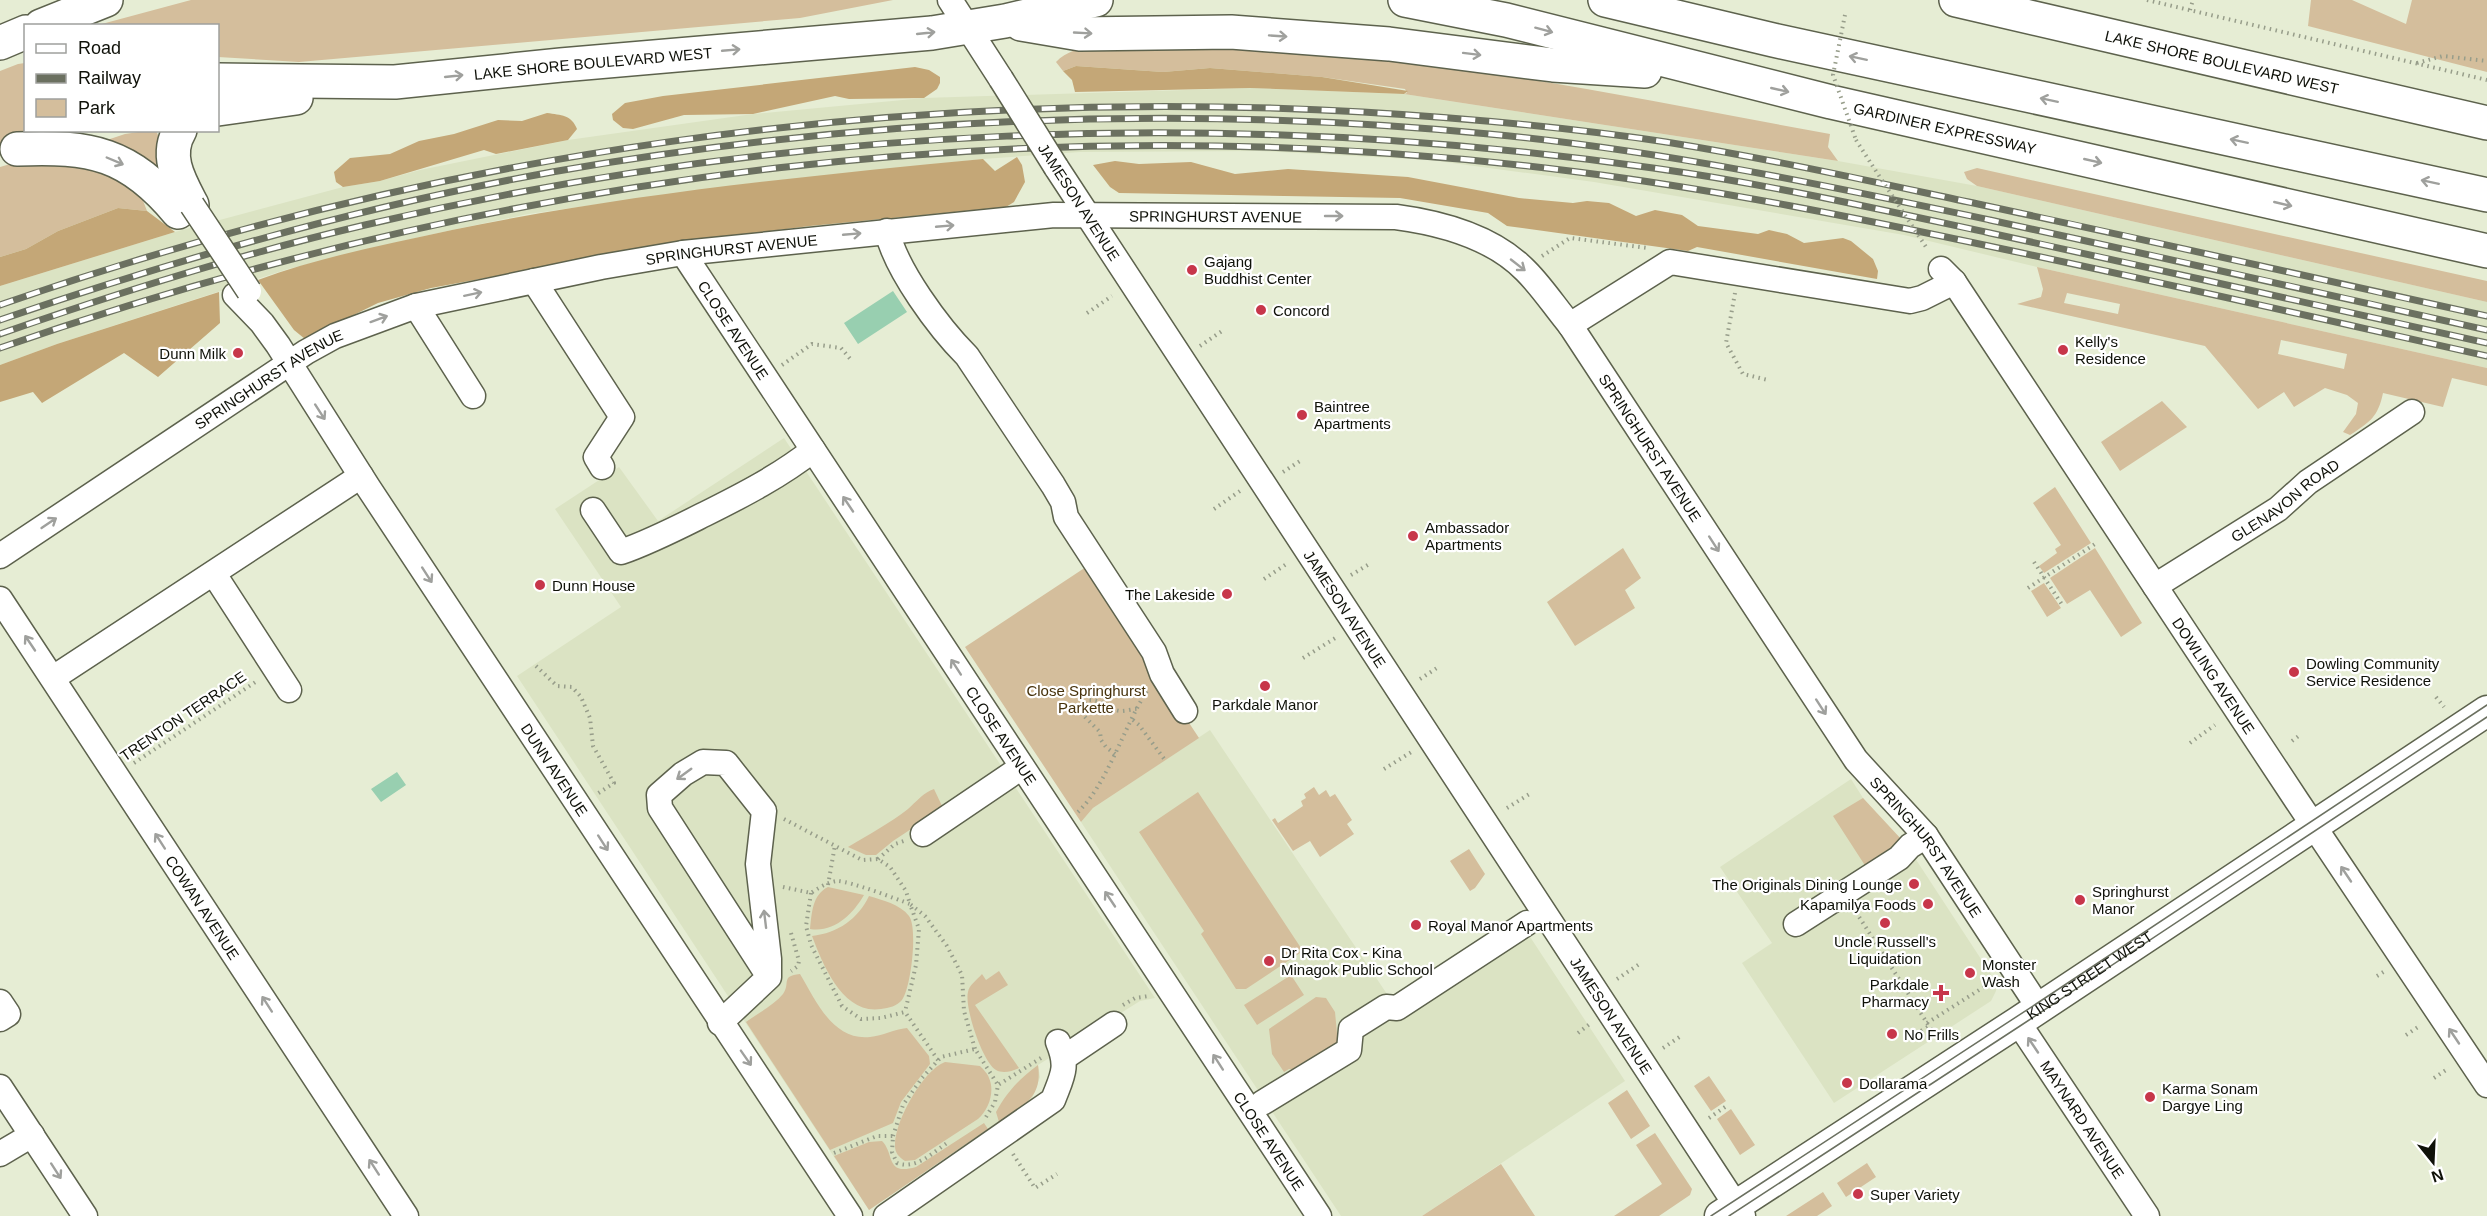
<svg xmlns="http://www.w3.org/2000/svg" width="2487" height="1216" font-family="Arial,sans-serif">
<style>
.built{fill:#dbe3c3}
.green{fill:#d4be9c;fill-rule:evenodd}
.forest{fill:#c4a777}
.water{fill:#98cfb0}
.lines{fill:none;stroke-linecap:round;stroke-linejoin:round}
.minor-casing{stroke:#5d624d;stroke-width:27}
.major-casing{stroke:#5d624d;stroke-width:33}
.highway-casing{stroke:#5d624d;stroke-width:36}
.path{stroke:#979d8a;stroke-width:4;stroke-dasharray:1.5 4.5;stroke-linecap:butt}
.minor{stroke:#fff;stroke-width:24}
.major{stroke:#fff;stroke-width:30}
.highway{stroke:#fff;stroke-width:33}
.tram{stroke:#6b7060;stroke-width:1.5}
.rail-casing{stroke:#6b7060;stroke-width:7}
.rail{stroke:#fff;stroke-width:4.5;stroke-dasharray:14;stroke-linecap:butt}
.minor-bridge-casing{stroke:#5d624d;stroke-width:27;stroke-linecap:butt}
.path-bridge{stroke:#979d8a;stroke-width:4;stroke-dasharray:1.5 4.5;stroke-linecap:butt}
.minor-bridge{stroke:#fff;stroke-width:24}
.oneway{stroke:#9fa09d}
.poi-dot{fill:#c7364a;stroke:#fff;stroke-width:2}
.labels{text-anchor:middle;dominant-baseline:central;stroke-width:4.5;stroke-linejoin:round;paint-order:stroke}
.street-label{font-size:15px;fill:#0f1109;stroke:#fff}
.poi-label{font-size:15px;fill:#0f1109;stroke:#fff;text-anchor:start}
.park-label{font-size:15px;fill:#46310a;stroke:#fff}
</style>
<rect width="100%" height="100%" fill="#e6edd4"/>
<path class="built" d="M1250,88L1404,94L1838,161L1977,186L2487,302V368L2037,267L1904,235L1594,182L1430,160L1259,151L1080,152L983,159L746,184L528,214L424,236L288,269L57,344L0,365V286L175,232L343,187L380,181L420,170L568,140L753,114L924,98Z
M784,438L1155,998L1140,1001L1038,1065L1040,1077L1032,1099L869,1210L517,676L621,607L555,509L619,467L658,521Z
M1210,730L1391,1000L1517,917L1625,1081L1422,1216H1341L1081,822L1093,808Z
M1851,779L1863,798L1913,855L1996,982V991L1991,1001L1834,1103L1742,963L1772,943L1720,867Z"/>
<path class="green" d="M191,0H893L800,18L299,62L218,57V26L98,25Z
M2311,0H2352L2406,24L2412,0H2487V72L2308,26Z
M1142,44C1251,50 1360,55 1468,70C1589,87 1709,112 1830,134L1828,147L1838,161L1404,94L1407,93L1405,89L1322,77L1210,68L1163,72L1076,66L1063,71L1056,62C1076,41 1115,46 1142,44Z
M25,63L26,130L47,131L0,145V71L18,64Z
M145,131H156L160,139L157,152L156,176L98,143L125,134Z
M57,159L122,175L142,198L147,211L118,208L58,231L26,249L0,257V167L24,160Z
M1977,168L2487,281V302L1977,186L1967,179L1964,172Z
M2037,267L2487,368V386L2452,378L2443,407L2383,393C2378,417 2370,422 2350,435L2343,432L2356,414L2358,403L2347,395L2325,388L2294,407L2284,392L2258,409L2205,346L2017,304L2041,297L2043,289ZM2067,293L2120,304L2118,314L2064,303ZM2281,340L2347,354L2344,369L2278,354Z
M2162,401L2187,427L2120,471L2101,442Z
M2055,487L2091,543L2044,573L2039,566L2057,553L2055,549L2061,545L2033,503Z
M1623,548L1641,578L1625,590L1635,608L1575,646L1547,602Z
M2095,548L2142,623L2121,637L2090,590L2067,604L2050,578Z
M1086,567L1199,738L1093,808L1081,822L965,647Z
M2044,583L2061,608L2047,617L2031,591Z
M1314,787L1319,795L1326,790L1330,797L1335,794L1352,820L1347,824L1354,834L1320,857L1310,841L1293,851L1272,820L1275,818L1278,823L1303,806L1301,801L1306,798L1304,794Z
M934,789L943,808L893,841L876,855H866L848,847C868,835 890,823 908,809C916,802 924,792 934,789Z
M1198,792L1301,948L1299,950L1300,953L1246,989H1236L1201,934L1204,931L1139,832Z
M1863,798L1902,840L1901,843L1866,867L1833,816Z
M1469,849L1485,874L1475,888L1470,891L1450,861Z
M828,887L864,895C853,914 834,933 810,929C812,913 812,895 828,887Z
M869,896C882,900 900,904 909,916C918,928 911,988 902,1000C897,1006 889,1008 881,1009C843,1015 823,965 812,936C838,933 858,919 869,896Z
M999,971L1008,985L975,1005L1019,1068C1013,1071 1003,1074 996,1070C983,1063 964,1007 968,992C969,985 977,980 982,974L986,980Z
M800,974C816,1001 833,1041 870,1037C883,1036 894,1029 907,1028L929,1056L930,1064L901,1102L893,1123L830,1150L746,1022C757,1014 774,1005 783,994C791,983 780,976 800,974Z
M1291,975L1304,995L1257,1025L1244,1005Z
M1316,997L1326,998L1335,1012L1338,1044L1298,1070L1289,1069L1284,1072L1272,1054L1269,1029Z
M945,1062L980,1066C983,1069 988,1074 989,1078C995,1091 989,1110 978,1119L915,1160L905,1161C899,1157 895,1153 895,1146C894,1122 923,1070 945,1062Z
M1038,1065C1043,1099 1022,1106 999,1122L996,1112C1007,1092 1019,1079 1038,1065Z
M1709,1076L1726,1101L1711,1111L1694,1086Z
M1627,1090L1650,1126L1631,1139L1608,1103Z
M1731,1109L1755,1145L1740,1155L1717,1119Z
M984,1123L988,1129L869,1210L834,1156L869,1142L882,1141C895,1154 885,1176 916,1167Z
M1655,1133L1692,1189L1690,1195L1659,1216H1614L1662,1184L1636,1145Z
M1867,1163L1876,1177L1846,1197L1837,1183Z
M1501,1164L1535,1216H1422Z
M1823,1192L1832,1206L1817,1216H1786Z"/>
<path class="forest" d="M1076,66L1163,72L1210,68L1322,77L1408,91L1404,94L1250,88L1075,92L1072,80L1063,71Z
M915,67L929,70L940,77V83L937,89L924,98L849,99L835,96L753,114L684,115L633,129L623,128L613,120L612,114L625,103L663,96Z
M547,113C561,115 572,115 577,129L568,140L496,154L484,150L380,181L343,187L336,182L334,172L350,158L390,154L419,141L454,134L498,120L522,121Z
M1017,157L1022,165L1025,182L1014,202L1006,207L810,226L676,243L431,288L378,303L305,339L294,330L258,280C320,257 387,244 452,230C627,194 805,176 983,159L995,171Z
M1115,161L1139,164L1191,162L1235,174L1288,169L1408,177L1519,198L1573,203L1587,201L1609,203L1636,216L1655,210L1682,215L1698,226L1758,234L1769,230L1787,234L1804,243L1843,238L1851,241L1873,259L1878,271L1877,279L1697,247L1688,251L1507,226L1488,213L1400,198L1119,193L1110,187L1093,165Z
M118,208L147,211L175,232L0,286V257L26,249L58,231Z
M219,292L220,323L158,377L124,353L42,403L33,392L0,402V365L57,344Z"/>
<path class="water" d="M893,291L907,312L858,344L844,323Z
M397,772L406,785L381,802L371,789Z"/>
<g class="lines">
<defs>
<g id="minor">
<path d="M950,0L1001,79"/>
<path id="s1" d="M1056,167L1743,1216"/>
<path d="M887,231C896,270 939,328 967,356L1053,485L1063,502L1066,517L1154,652L1162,674L1185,711"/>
<path id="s2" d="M683,253L1319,1216"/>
<path id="s3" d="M1941,269L1954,282L2297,801L2487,1085"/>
<path d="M534,281L622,417L596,457L602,467"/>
<path id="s4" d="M235,295L262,323L278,345L368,487L850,1216"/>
<path d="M416,306L473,396"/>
<path d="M1570,325L1670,262L1910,301L1922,298L1954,282"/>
<path d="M593,510L621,552C650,542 677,528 705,514C743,495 780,476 813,450"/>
<path id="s5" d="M0,556L306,352L335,336L416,306L601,267L683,253L1054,215L1396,217C1441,223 1493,237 1526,271C1542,287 1555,307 1570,325L1856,760L1926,836L2039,1008"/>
<path d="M214,574L289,690"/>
<path id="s6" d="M2155,586L2278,509L2308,482L2412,412"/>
<path id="s7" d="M0,599L406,1216"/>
<path d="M53,678L361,476"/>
<path d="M923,834L1022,767"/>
<path d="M1796,924L1899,858L1910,846L1926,836"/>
<path d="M0,1002L8,1014L0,1019"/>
<path id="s8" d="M2018,1022L2147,1216"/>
<path d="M720,1023L769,977V959L758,864L764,811L726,763L703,762L683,774L659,795L660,808L769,977"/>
<path d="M1065,1057L1114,1024"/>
<path d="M0,1087L85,1216"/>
<path d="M1262,1103L1349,1050L1351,1029L1386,1007L1397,1008L1527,923"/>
<path d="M0,1154L32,1135"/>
<path d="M886,1216L1053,1100C1062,1076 1069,1068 1058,1042"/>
</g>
<g id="major">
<path id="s9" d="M1720,1216L2018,1022L2487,711"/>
</g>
<g id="highway">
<path id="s10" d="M1405,0L1506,20L1831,102L2487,251"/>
<path d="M1605,0L1773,40L2487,195"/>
<path id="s11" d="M1956,0L2487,123"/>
<path d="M1021,24L1080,34L1231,32L1389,44L1553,65L1645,71"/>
<path d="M41,26L106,0"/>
<path d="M0,43L26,32"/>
<path id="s12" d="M218,80L395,82L561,65L932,33L1005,21L1096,0"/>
<path d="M218,109L296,98"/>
<path d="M180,130C164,156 180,182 192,205"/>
<path d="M17,149C91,146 129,153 178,212"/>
</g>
</defs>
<use href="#minor" class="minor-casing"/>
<use href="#major" class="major-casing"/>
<use href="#highway" class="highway-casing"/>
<path class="path" d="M2147,0L2487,80
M2190,10L2193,0
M2417,63L2443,56L2487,61
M1856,140L1872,165
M1542,256L1570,238L1648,248
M1735,293L1726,343L1743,374L1768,380
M1087,313L1112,296
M1200,346L1222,331
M782,365L812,344L841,348L852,361
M1283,472L1300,461
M1214,509L1240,491
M2034,562L2063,606
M1351,575L1371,563
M1264,579L1288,563
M2028,588L2095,544
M1303,658L1337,637
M536,666L557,686L572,687L581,697L590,718L593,746L614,783L597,794
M1420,679L1440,666
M2436,697L2444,707
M1133,720L1139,725L1165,760
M2292,741L2300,735
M2190,743L2215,725
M1115,754L1106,747L1101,740L1100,732L1082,714L1081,708L1087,700C1105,699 1107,710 1121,711C1126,711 1132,709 1137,709
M134,763L257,681
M1384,769L1413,751
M1507,808L1531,793
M1078,812C1108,783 1124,726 1147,691
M784,819L862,860L878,859L890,867L906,891L910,904L925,916L947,946L962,975L964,1011L975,1049
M878,859L895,844L904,841
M828,885L835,845
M783,887L811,893C818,888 828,882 837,881C850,881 896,899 910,904L919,929L916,965L905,1012
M811,893L806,926L811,945L842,1006L861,1019L881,1018L905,1012L938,1060
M1856,912L1938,1040
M791,933L799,961L798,966L791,971
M2377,976L2385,971
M1617,979L1641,963
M1123,1005L1135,998L1149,996
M1927,1023L1995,980
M1578,1033L1591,1023
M1916,1034L1929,1026
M2406,1035L2421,1025
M1663,1048L1681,1036
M2434,1078L2449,1068
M986,1117L995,1102L998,1085L1041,1058
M1709,1118L1728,1105
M893,1136L903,1105L922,1078L941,1057L975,1049L998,1085
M834,1153L877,1136H893L892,1152L897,1163C916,1170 932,1153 947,1143
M1013,1154L1035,1188L1057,1174"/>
<use href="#minor" class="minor"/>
<use href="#major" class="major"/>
<use href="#highway" class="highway"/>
<path class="tram" d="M1711,1216L2036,1004L2487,705
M1729,1216L2020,1026L2487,717"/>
<defs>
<path id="rail" d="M0,305C437,152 900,86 1363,112C1464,118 1566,127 1666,142C1771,159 1874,182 1978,204C2148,240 2317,279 2487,316
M0,320C180,258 364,206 552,172C861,118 1178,104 1489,134C1659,150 1824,185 1990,220C2156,256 2322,293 2487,330
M0,334C120,292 241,254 365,225C787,125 1225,107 1653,168C1767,184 1878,209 1990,233C2156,269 2321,306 2487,343
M0,348C508,171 1043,103 1578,172C1721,190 1862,219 2003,249C2165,283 2326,320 2487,356"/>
</defs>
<use href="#rail" class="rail-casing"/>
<use href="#rail" class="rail"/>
<defs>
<path id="minor-bridge" d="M1001,79L1056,167
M192,205L249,291"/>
</defs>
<use href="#minor-bridge" class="minor-bridge-casing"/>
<path class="path-bridge" d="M1845,15L1833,75L1856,140
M1872,165L1928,250"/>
<use href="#minor-bridge" class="minor-bridge"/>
</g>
<defs><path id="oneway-shaft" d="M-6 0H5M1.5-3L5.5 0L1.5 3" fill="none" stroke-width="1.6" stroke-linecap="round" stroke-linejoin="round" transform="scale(1.5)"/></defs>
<g class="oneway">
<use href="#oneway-shaft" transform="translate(1544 30) rotate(15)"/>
<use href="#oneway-shaft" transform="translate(926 33) rotate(-6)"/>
<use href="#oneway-shaft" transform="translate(1083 33) rotate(3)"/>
<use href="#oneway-shaft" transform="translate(1278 36) rotate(4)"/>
<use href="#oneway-shaft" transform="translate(731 50) rotate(-5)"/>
<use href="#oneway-shaft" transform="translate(1472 54) rotate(7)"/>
<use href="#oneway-shaft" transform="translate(1858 58) rotate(-168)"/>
<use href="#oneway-shaft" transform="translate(454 76) rotate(-6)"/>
<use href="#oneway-shaft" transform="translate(1780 90) rotate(13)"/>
<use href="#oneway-shaft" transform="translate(2049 100) rotate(-168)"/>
<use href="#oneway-shaft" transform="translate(2239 141) rotate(-168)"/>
<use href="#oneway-shaft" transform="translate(115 161) rotate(23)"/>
<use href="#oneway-shaft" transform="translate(2093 161) rotate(13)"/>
<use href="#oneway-shaft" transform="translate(2430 182) rotate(-168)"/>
<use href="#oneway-shaft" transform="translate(2283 204) rotate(13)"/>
<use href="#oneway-shaft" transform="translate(1334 216)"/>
<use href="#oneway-shaft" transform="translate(945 226) rotate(-5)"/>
<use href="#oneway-shaft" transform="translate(852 234) rotate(-5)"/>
<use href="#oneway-shaft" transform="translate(1518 265) rotate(38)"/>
<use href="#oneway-shaft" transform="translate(473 294) rotate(-12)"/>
<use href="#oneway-shaft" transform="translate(379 319) rotate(-20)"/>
<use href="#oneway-shaft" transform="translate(320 412) rotate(57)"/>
<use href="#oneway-shaft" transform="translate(848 504) rotate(-124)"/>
<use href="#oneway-shaft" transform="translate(49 523) rotate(-34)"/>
<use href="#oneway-shaft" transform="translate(1714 544) rotate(57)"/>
<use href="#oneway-shaft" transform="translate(427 575) rotate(57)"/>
<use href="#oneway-shaft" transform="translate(30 643) rotate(-124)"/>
<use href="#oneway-shaft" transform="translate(956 667) rotate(-123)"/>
<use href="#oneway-shaft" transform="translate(1821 707) rotate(57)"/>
<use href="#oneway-shaft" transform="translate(684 774) rotate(144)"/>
<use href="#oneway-shaft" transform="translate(160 841) rotate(-123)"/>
<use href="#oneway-shaft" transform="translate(603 843) rotate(57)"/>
<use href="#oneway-shaft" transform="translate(2346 874) rotate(-124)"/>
<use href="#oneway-shaft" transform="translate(1110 899) rotate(-124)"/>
<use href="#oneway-shaft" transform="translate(765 919) rotate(-97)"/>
<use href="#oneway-shaft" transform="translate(267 1004) rotate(-123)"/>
<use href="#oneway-shaft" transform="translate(2454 1036) rotate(-124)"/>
<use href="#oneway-shaft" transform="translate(2033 1045) rotate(-124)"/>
<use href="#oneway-shaft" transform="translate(746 1058) rotate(55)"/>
<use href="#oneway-shaft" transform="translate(1218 1062) rotate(-123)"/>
<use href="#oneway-shaft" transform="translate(374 1167) rotate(-123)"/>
<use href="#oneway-shaft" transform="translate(56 1171) rotate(57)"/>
</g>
<g class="poi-dot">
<circle cx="1192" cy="270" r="6"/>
<circle cx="1261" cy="310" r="6"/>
<circle cx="2063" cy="350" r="6"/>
<circle cx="238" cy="353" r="6"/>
<circle cx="1302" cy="415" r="6"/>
<circle cx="1413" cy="536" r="6"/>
<circle cx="540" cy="585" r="6"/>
<circle cx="1227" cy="594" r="6"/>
<circle cx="2294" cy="672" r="6"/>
<circle cx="1265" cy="686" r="6"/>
<circle cx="1914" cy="884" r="6"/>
<circle cx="2080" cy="900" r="6"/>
<circle cx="1928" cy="904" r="6"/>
<circle cx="1885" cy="923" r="6"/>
<circle cx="1416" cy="925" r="6"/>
<circle cx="1269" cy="961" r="6"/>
<circle cx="1970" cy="973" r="6"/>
<path d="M1938 984h6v6h6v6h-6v6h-6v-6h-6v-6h6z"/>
<circle cx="1892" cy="1034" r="6"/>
<circle cx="1847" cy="1083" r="6"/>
<circle cx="2150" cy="1097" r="6"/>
<circle cx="1858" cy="1194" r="6"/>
</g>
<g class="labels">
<g class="street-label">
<text stroke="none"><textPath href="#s11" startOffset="273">LAKE SHORE BOULEVARD WEST</textPath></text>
<text stroke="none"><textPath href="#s12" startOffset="376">LAKE SHORE BOULEVARD WEST</textPath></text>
<text stroke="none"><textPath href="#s10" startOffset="555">GARDINER EXPRESSWAY</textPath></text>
<text transform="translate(1079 202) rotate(57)">JAMESON AVENUE</text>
<text stroke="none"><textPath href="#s5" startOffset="1294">SPRINGHURST AVENUE</textPath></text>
<text stroke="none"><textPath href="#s5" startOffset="808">SPRINGHURST AVENUE</textPath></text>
<text stroke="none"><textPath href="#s2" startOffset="92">CLOSE AVENUE</textPath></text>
<text stroke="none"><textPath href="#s5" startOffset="322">SPRINGHURST AVENUE</textPath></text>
<text stroke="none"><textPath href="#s5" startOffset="1834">SPRINGHURST AVENUE</textPath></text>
<text stroke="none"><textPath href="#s6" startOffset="156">GLENAVON ROAD</textPath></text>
<text stroke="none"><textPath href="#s1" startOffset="528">JAMESON AVENUE</textPath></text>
<text stroke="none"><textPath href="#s3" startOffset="490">DOWLING AVENUE</textPath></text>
<text transform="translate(183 716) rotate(-34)">TRENTON TERRACE</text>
<text stroke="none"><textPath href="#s2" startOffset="578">CLOSE AVENUE</textPath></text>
<text stroke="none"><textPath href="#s4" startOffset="573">DUNN AVENUE</textPath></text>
<text stroke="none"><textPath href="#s5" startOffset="2320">SPRINGHURST AVENUE</textPath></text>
<text stroke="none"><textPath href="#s7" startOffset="369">COWAN AVENUE</textPath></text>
<text stroke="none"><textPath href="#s9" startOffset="441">KING STREET WEST</textPath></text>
<text stroke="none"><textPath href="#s1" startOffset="1014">JAMESON AVENUE</textPath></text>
<text stroke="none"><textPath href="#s8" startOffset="117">MAYNARD AVENUE</textPath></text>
<text stroke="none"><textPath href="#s2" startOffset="1064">CLOSE AVENUE</textPath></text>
</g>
<g class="poi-label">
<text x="1204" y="261">Gajang<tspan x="1204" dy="17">Buddhist Center</tspan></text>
<text x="1273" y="310">Concord</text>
<text x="2075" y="341">Kelly's<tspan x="2075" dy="17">Residence</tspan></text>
<text x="226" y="353" text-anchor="end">Dunn Milk</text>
<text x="1314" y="406">Baintree<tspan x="1314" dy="17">Apartments</tspan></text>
<text x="1425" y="527">Ambassador<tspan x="1425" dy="17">Apartments</tspan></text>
<text x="552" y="585">Dunn House</text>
<text x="1215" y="594" text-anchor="end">The Lakeside</text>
<text x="2306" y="663">Dowling Community<tspan x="2306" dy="17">Service Residence</tspan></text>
<text x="1265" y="704" text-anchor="middle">Parkdale Manor</text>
<text x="1902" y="884" text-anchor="end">The Originals Dining Lounge</text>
<text x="2092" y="891">Springhurst<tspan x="2092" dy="17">Manor</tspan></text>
<text x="1916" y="904" text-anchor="end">Kapamilya Foods</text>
<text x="1428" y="925">Royal Manor Apartments</text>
<text x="1885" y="941" text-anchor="middle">Uncle Russell's<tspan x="1885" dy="17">Liquidation</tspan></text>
<text x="1281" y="952">Dr Rita Cox - Kina<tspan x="1281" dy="17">Minagok Public School</tspan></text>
<text x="1982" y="964">Monster<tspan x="1982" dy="17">Wash</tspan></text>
<text x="1929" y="984" text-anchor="end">Parkdale<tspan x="1929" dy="17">Pharmacy</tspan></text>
<text x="1904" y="1034">No Frills</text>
<text x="1859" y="1083">Dollarama</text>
<text x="2162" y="1088">Karma Sonam<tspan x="2162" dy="17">Dargye Ling</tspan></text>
<text x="1870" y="1194">Super Variety</text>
</g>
<g class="park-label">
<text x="1086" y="690">Close Springhurst<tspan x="1086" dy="17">Parkette</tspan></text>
</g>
</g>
<rect x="24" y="24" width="195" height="108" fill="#ffffff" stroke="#9fa09d" stroke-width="1.5"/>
<rect x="36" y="44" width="30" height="9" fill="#ffffff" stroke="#9fa09d" stroke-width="1.5"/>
<text x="78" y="54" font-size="18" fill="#0f1109">Road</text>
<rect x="36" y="74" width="30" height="9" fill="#6b7060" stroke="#9fa09d" stroke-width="1.5"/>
<text x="78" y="84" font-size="18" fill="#0f1109">Railway</text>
<rect x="36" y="99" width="30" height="18" fill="#d4be9c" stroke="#9fa09d" stroke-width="1.5"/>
<text x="78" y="114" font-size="18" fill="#0f1109">Park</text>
<g transform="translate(2433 1162) rotate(162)" stroke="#ffffff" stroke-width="4.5" paint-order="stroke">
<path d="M0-4.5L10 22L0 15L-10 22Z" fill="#0f1109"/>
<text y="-9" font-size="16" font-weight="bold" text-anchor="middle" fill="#0f1109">N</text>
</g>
</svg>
